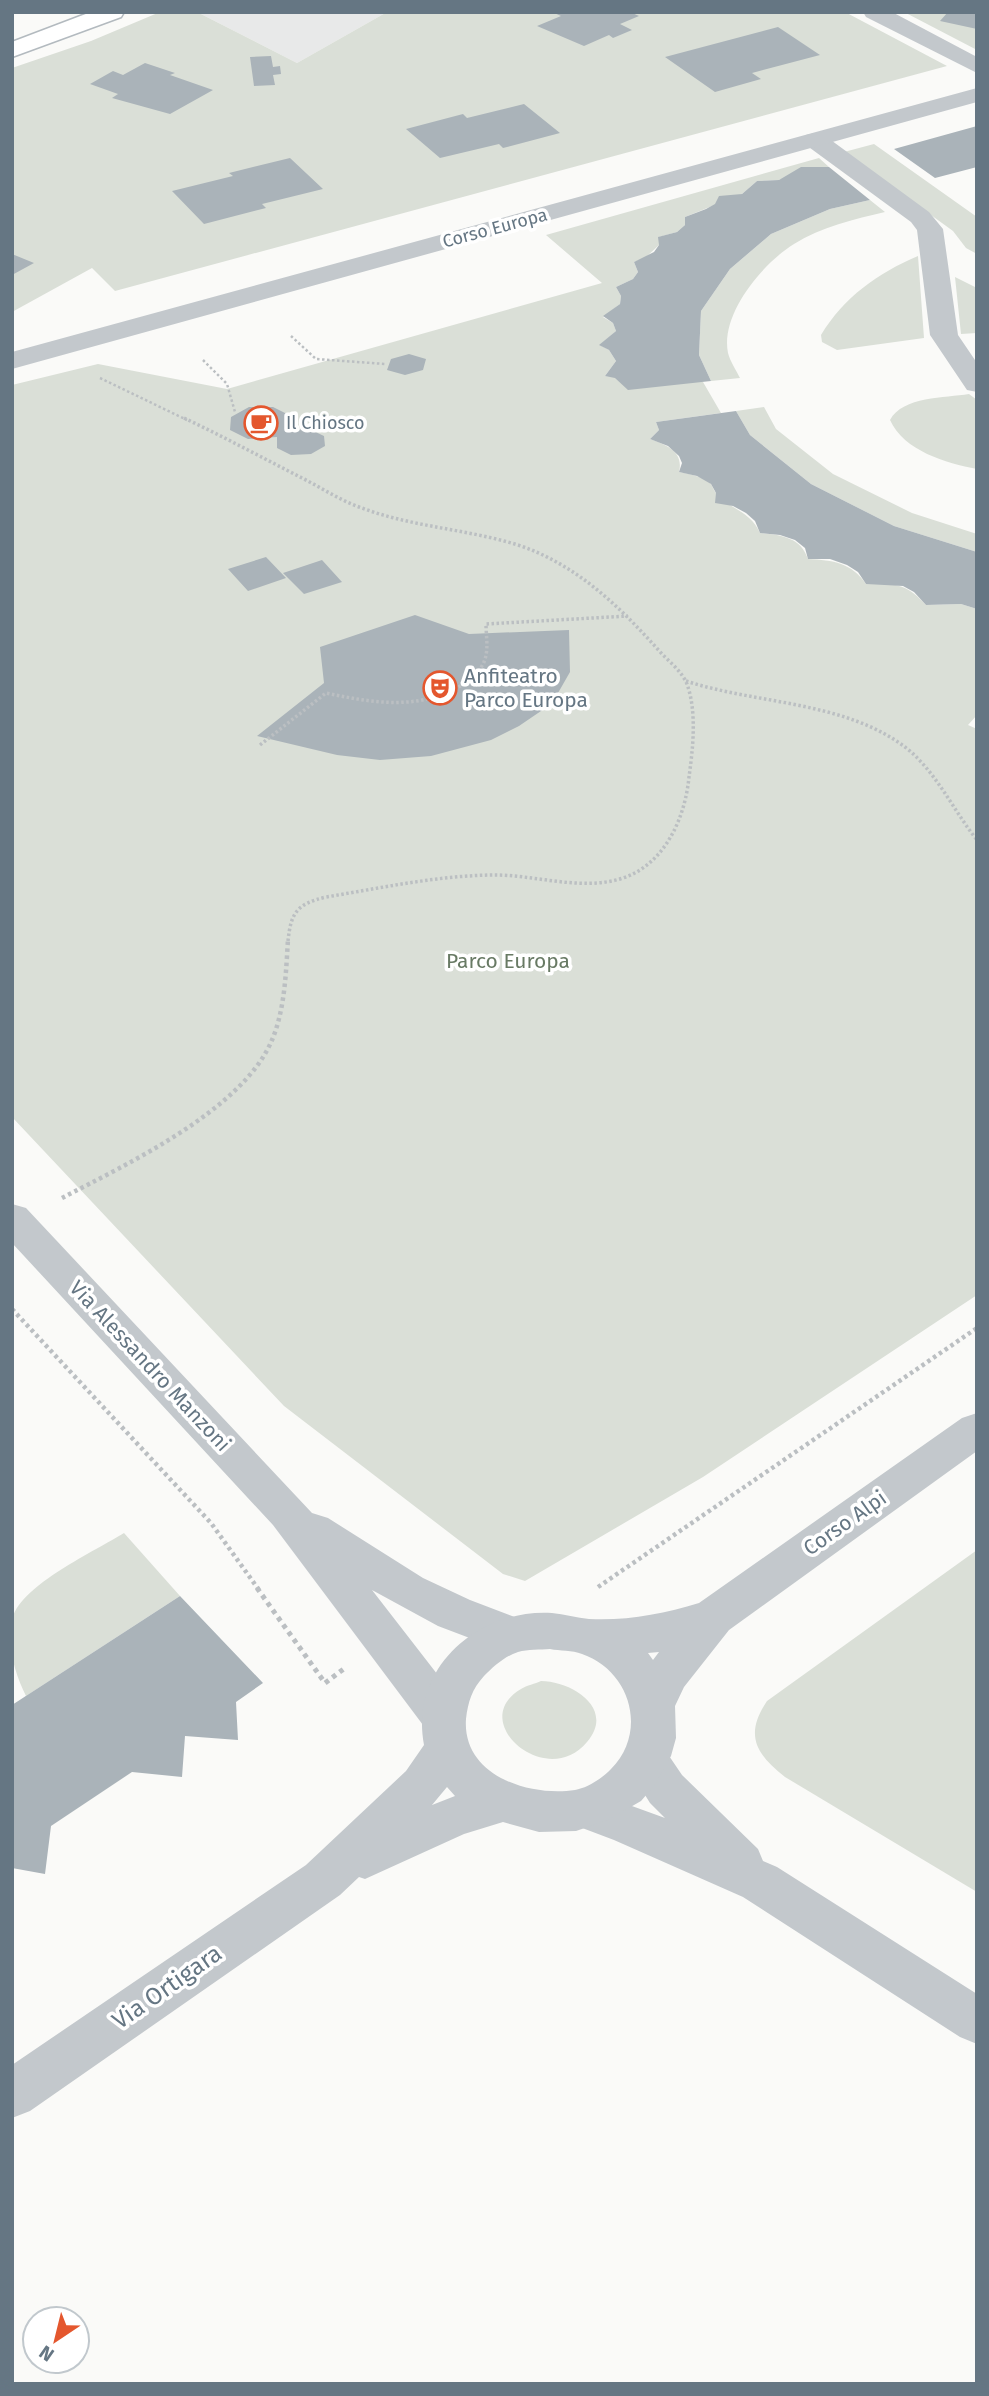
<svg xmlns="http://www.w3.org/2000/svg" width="989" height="2396" font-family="'Fira Sans',sans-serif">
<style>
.built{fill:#e8e9e9}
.green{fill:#dadfd7}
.building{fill:#aab3b9}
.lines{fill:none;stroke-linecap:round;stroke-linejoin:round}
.secondary-casing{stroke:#b3babf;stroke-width:3}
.path-far3{stroke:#bbbfc2;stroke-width:2.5;stroke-dasharray:2.5 2.5;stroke-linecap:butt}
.path-far2{stroke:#bbbfc2;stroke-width:3.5;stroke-dasharray:2.5 2.5;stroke-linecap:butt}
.path-far1{stroke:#bbbfc2;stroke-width:4.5;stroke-dasharray:3.5 3.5;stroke-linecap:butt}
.path{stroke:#bbbfc2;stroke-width:5;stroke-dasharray:4.5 4.5;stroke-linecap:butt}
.minor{fill:#c3c8cc;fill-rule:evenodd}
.tertiary{fill:#c3c8cc;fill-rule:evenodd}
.secondary{fill:#fff;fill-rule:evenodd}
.labels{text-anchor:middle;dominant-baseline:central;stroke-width:7;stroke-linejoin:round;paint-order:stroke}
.far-street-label{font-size:18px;fill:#657683;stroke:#fff}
.far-poi-label{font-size:18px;fill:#657683;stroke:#fff;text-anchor:start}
.poi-label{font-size:21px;fill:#657683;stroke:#fff;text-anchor:start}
.park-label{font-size:21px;fill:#687a64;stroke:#fff}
.street-label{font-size:21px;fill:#657683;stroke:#fff}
.near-street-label{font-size:24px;fill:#657683;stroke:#fff}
</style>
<rect width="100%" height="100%" fill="#fafaf8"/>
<path class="built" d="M197,12H387L297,63Z"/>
<path class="green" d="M160,12H197L297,63L387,12H845L947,66L115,291L92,268L12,312V68L91,41Z
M904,12H977V50Z
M874,144L977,217V254L966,248L953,231L844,152Z
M819,158L829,167L779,180L757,181L742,194L685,217V225L677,232L659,237V245L645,258L634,262L638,272L633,279L616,287L621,296L620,304L603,317L613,323L616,331L600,345L609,350L616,361L605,376L703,382L721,413L656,422L659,430L650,439C667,445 684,452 679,472C689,474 702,476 710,483C713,486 713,490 716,493C731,510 750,511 760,533C781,535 801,537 808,559C833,560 852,563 866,584C894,583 906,583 926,605L961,604L977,609V715L968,725L977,729V1295L703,1477L525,1581L503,1574L284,1406L12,1117V385L98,364L227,389L602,283L546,235Z
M870,200L885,212C855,219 821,227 794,244C763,263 720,314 728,353C730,361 736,370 740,378L711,381L699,355L701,311L730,269L771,234L830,209Z
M918,256L924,338L837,350L822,342L821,335C844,297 878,273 918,256Z
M955,277L977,288V333L961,334Z
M969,394L977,400V469C946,463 904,451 890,420C903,396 945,398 969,394Z
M764,407L776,429L833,474L912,513L977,534V552L894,526L811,484L750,435L736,411Z
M124,1533L180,1596L26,1696C15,1674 5,1642 13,1617C22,1585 95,1551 124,1533Z
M977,1550V1892L785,1777C756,1754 744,1735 767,1701Z
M541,1681C571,1681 616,1708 587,1742C546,1791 466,1721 521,1689C527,1685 535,1684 541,1681Z"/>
<path class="building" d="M552,12H630L639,16L620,24L632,30L613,38L609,35L584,46L537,26L561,16Z
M948,12H977V29L940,21Z
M778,27L820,55L752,73L761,79L715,92L665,57Z
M271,56L273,67L280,66L281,74L273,75L275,85L254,86L250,57Z
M145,63L175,73L170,75L213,90L170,114L112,98L118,94L90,84L113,71L123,75Z
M524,104L560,133L503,148L499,144L440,158L406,129L463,114L467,118Z
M977,126V167L935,178L894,149Z
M290,158L323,189L262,204L266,208L204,224L172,191L233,176L229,173Z
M801,167H829L870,200L830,209L771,234L730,269L701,311L699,355L711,381L628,390L615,378L605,376L616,361L609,350L599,345L616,331L613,323L603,316L620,304L621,296L616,287L633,279L638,272L634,262L654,252L659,245L658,237L677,232L685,225V217L706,209L715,204L719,196L742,194L757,181L779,180Z
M12,254L34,263L12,275Z
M409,354L426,359L423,370L405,375L387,370L391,359Z
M249,407H273L291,416V429L289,430L309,429L324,436L325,446L311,454L291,455L277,448V437L248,439L230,430L231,417Z
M736,411L750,435L811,484L894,526L977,552V609L961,604L926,605L914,592L903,586L866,584L858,572L847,565L830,559H808L805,548L795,540L780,535L760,533L755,521L746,513L733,506L715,503L716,493L711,484L697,476L679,472L682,463L679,456L668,446L650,439L659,430L656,422Z
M266,557L286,578L248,591L228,569Z
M322,560L342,582L304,594L283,573Z
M415,615L469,634L569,630L570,672L558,693L541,711L519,726L491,740L431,756L380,760L337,755L257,736L324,683L320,647Z
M180,1596L263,1683L236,1702L238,1740L185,1736L182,1777L132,1772L51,1826L45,1874L12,1868V1705Z"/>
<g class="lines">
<defs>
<path id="secondary" d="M91,12H124L121,17L12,57V42Z"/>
</defs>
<use href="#secondary" class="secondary-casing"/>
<path class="path-far3" d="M291,336L316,359L385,364
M203,360L227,384L235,412
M100,378L187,420"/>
<path class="path-far2" d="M184,418C224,437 263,458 302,478C322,488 341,501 362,508C412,527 467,529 518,545C578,565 621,608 662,654C671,663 682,672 687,684C697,712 693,748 689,777C685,818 665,864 623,878C581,892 534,874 491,875C435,876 381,888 326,897C297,904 291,912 288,941
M686,681C756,704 844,701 905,747C936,771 953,810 977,840
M260,745L326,693C369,702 411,710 453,690C465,684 479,674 484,662C489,650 486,636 486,624L628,616"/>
<path class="path-far1" d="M62,1198C127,1164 243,1110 272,1040C285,1009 286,972 288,939
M12,1309L211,1523L259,1590
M598,1587L977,1328"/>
<path class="path" d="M257,1588L325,1683L345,1668"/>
<path class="minor" d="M863,12H892L977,57V73L866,17Z
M815,133L824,135L929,212L943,229L958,335L977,363V392L967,390L930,335L917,230L911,222L806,145L803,140L806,135Z
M12,1204L26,1208L312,1513L328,1518L423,1578L470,1600L528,1622L534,1635L528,1648L512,1653L496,1648L438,1626L372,1590L458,1701L465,1715L458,1729L442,1734L426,1729L273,1525L12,1243Z
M647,1741L663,1747L682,1775L758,1849L763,1861L777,1867L977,1994V2044L960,2037L743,1897L614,1840L569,1823L562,1809L569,1795L585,1789L665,1818L650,1803L624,1761L631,1747Z"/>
<path class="tertiary" d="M977,88V102L12,369V352Z
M977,1413V1451L729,1630L684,1687L675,1706L676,1738L671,1756L654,1786L641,1801L608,1820L576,1831L539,1832L503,1822L464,1834L365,1879L359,1877L340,1895L30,2111L12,2118V2065L306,1865L406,1771L424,1745C419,1718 423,1693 438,1669C462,1632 507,1610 552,1613C564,1614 577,1618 589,1619C626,1621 663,1614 699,1603L962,1418ZM550,1649C560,1651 572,1650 582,1654C631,1671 648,1732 611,1769C603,1778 587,1788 575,1790C530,1797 462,1776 466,1719C468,1702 472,1689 484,1676C493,1667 505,1656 518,1652C528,1649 540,1650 550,1649ZM659,1652L653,1660L648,1653ZM447,1787L455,1796L432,1805Z"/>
<use href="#secondary" class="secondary"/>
</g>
<defs>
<symbol id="cafe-ring" viewBox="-11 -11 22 22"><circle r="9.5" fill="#fff" stroke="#e4572e" stroke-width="1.5"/><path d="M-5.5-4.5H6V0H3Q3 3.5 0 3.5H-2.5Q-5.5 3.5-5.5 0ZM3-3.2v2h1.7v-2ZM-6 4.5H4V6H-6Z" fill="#e4572e"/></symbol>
<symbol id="theatre-ring" viewBox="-11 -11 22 22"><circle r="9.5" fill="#fff" stroke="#e4572e" stroke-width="1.5"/><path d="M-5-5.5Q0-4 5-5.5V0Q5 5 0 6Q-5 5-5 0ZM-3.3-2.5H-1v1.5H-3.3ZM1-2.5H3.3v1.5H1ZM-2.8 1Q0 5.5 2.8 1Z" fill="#e4572e"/></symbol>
</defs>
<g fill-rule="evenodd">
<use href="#cafe-ring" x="242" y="404" width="38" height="38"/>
<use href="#theatre-ring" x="421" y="669" width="38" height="38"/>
</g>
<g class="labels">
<g class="far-street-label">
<text transform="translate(495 228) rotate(-15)">Corso Europa</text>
</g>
<g class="far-poi-label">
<text x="286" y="423">Il Chiosco</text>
</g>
<g class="poi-label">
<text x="464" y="676">Anfiteatro<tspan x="464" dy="24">Parco Europa</tspan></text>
</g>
<g class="park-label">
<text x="508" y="961">Parco Europa</text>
</g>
<g class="street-label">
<text transform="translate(150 1366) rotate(47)">Via Alessandro Manzoni</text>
<text transform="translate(845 1523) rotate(-35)">Corso Alpi</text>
</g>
<g class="near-street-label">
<text transform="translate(167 1987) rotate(-35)">Via Ortigara</text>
</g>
</g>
<rect width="989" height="2396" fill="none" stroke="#657683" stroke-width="28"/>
<g transform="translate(56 2340) rotate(215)"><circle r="33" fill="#ffffff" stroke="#c1c8cd" stroke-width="2"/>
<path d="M0-5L12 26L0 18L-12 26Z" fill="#e4572e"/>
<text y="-10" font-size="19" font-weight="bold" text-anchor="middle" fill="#657683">N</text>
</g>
</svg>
